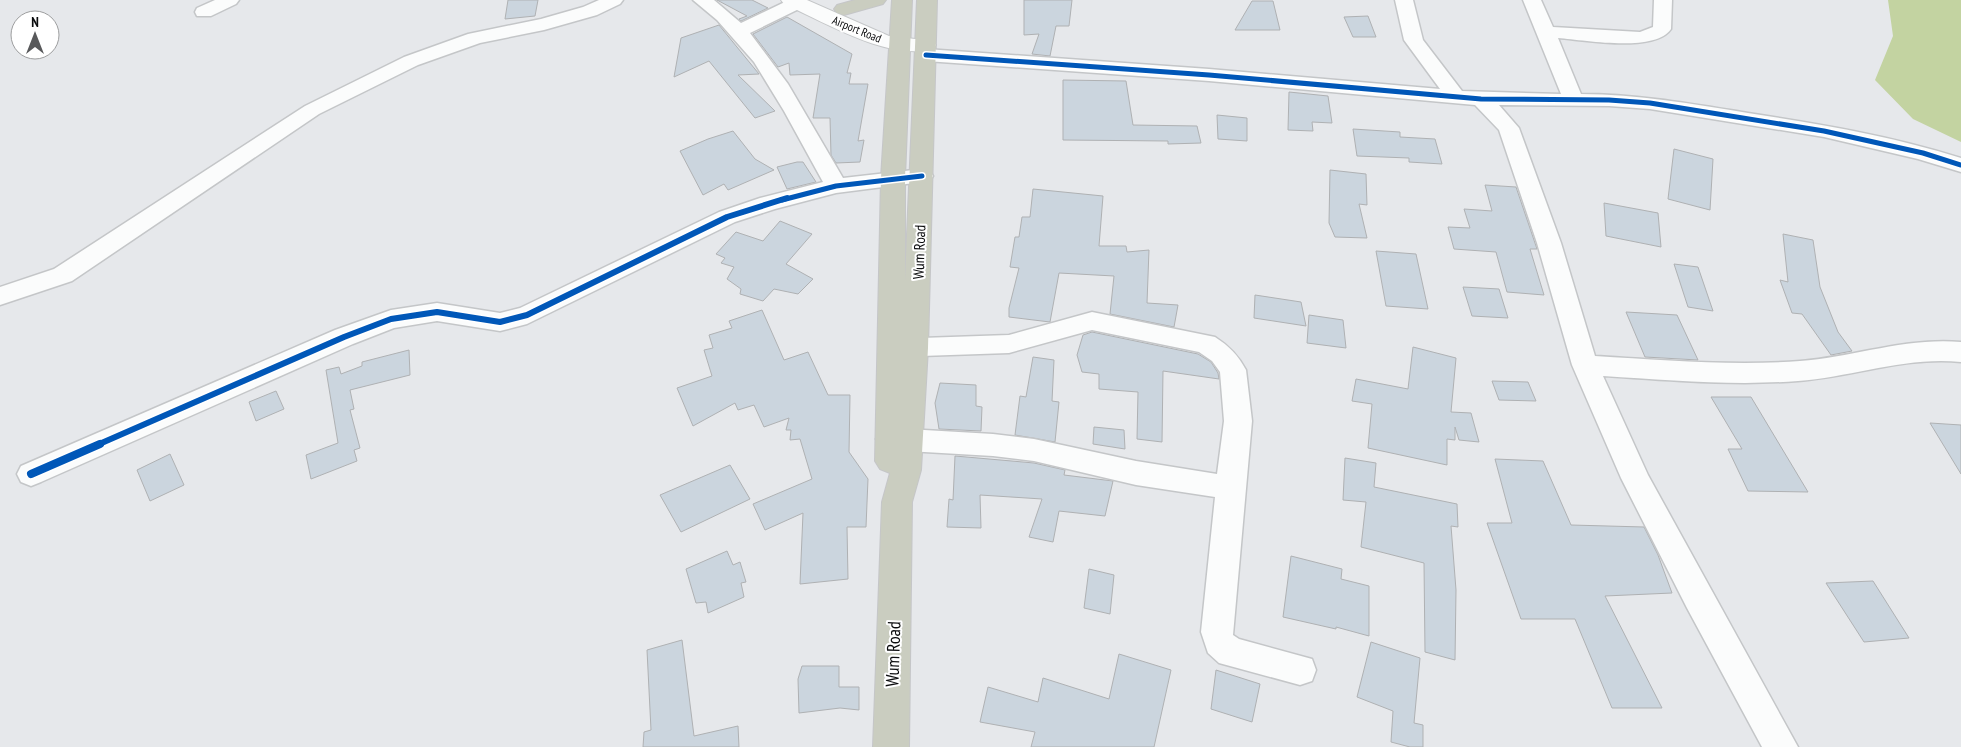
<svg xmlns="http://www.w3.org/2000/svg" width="1961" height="747" font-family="'PT Sans Narrow',sans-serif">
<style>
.forest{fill:#c3d3a1}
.building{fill:#cbd5de;stroke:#afb1b3}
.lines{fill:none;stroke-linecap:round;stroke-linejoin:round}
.street-casing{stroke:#c4c6c8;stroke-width:3}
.secondary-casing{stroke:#c4c6c8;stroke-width:2}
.highway-casing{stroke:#c5c6c8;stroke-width:2}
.street{fill:#fbfcfc;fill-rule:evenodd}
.secondary{fill:#fbfcfc;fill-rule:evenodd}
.highway{fill:#cacdc0;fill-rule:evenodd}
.cycleway-far2-casing{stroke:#fff;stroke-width:8}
.cycleway-far1-casing{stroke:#fff;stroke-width:9}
.cycleway-casing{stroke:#fff;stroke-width:11}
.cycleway-far2{stroke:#0057b8;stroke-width:5}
.cycleway-far1{stroke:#0057b8;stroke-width:6}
.cycleway{stroke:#0057b8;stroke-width:8}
.labels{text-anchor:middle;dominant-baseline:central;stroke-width:4;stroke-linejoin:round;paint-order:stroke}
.far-street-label{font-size:12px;fill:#0b0c0e;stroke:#fff}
.street-label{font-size:15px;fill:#0b0c0e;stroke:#fff}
.near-street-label{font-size:18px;fill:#0b0c0e;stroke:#fff}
</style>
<rect width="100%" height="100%" fill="#e6e8eb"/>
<path class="forest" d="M1888,0H1961V142L1913,119L1875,80L1893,36Z"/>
<path class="building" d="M508,0H538L535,16L505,19Z
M717,0H752L768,8L741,21L739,19L747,16Z
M1024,0H1072L1069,26H1056L1050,56L1032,54L1039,34L1024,35Z
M1252,1H1273L1280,30H1235Z
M1368,16L1376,37H1353L1344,17Z
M787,17L852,54L847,73H851L849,84H868L858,141L864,140L860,162L836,163L831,155L830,118H813L820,74L790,75L789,63L778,67L753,34Z
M719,25L759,74L738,75L775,111L755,118L709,61L674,77L681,38Z
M1063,80L1126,81L1133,125L1197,126L1201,143L1168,144V141L1063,140Z
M1289,92L1328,96L1332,123L1312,122L1313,131L1288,130Z
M1217,115L1247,118V141L1218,139Z
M1353,129L1400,132V137L1435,139L1442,164L1409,162V158L1357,156Z
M733,131L755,159L774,170L728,190L724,184L703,195L680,151L708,139Z
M1674,149L1713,159L1710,210L1668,199Z
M797,162H803L816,182L787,189L777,167Z
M1330,170L1366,174L1367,205L1359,204L1367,238L1335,237L1329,223Z
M1485,185L1516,187L1537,249H1530L1544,295L1507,292L1496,252L1454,249L1448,227L1470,228L1464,209L1492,211Z
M1033,189L1103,196L1099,246H1126L1127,252L1149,250L1147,303L1178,305L1174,327L1110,314L1114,276L1059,273L1050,322L1009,317V308L1019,268L1010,267L1015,237H1019L1022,217H1030Z
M1604,203L1658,213L1661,247L1606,236Z
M780,221L812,234L786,264L813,279L798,294L774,289L763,301L740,294L741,289L727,279L734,267L721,263L725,258L716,254L736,232L763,241Z
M1783,234L1813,240L1820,287L1838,332L1852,351L1831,355L1802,314L1792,313L1780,280L1788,282Z
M1376,251L1416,254L1428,309L1386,306Z
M1674,264L1698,267L1713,311L1688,307Z
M1463,287L1499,289L1508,318L1472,316Z
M1255,295L1301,302L1306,326L1254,318Z
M762,310L784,360L808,352L828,395H850L849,452L868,479L866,527H847L848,579L800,584L803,513L765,530L753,504L812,479L800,439L790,440L791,430H786L789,418L764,427L754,405L738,410L735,403L693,426L677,388L712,376L704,350L713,348L709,335L732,328L729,321Z
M1626,312L1677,315L1698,360L1645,357Z
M1309,315L1343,320L1346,348L1307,343Z
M1092,332L1198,354L1211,362L1218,373L1219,379L1163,371L1162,442L1137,439L1138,392L1099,389V374L1082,372L1077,355L1083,335Z
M1413,347L1456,358L1451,412L1471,413L1479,442L1459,440L1455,427V440L1447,439V465L1368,448L1372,404L1352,401L1356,379L1408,389Z
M409,350L410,375L350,390L354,409L350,410L360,448L354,450L357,461L311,479L306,455L338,443L326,370L339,367L341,374L362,366V362Z
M1033,357L1054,360L1052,401L1059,402L1055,442L1015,435L1020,396L1026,397Z
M1492,381L1528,382L1536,401L1499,400Z
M940,383L976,385V406L982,407L981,431L939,429L935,403Z
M276,391L284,409L256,421L249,402Z
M1711,397H1751L1808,492L1748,491L1728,449H1742Z
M1930,423L1961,425V474Z
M1094,427L1124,430L1125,449L1093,444Z
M170,454L184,485L150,501L137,470Z
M955,456L1034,463L1065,470L1064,475L1113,481L1105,516L1059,511L1053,542L1029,537L1042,499L980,495L981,528L947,527L949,499L953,500Z
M1345,458L1376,463L1374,487L1457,504L1458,527L1451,526L1456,590L1455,660L1425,652L1424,563L1361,547L1366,502L1343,500Z
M1495,459L1543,461L1571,525L1644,527L1658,555L1672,593L1605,596L1662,708H1612L1575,619H1521L1487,523H1512Z
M730,465L750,499L681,532L660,495Z
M727,551L733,565L740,562L746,582L741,583L744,597L708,613L706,602L696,603L686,569Z
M1291,556L1342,569L1341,579L1369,586V636L1336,627V629L1283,617Z
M1089,569L1114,575L1110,614L1084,608Z
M1873,581L1909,638L1864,642L1826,583Z
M682,640L694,736L738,726L739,747H643L644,732L651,730L647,650Z
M1371,642L1420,658L1414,723L1423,725V747H1410L1391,742L1393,711L1357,697Z
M1119,654L1171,670L1154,747H1031L1035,732L980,722L988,687L1038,702L1043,678L1109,699Z
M802,666H839V687H859V710L840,708L799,713L798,679Z
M1216,670L1260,684L1252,722L1211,709Z"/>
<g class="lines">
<defs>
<path id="street" d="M215,0H239L236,4L211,16H197L195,12L197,8Z
M599,0H623L620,4L597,15L544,30L480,43L418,65L319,114L72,281L0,305V287L54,269L305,106L404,57L468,34L541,19L583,7Z
M693,0H714L741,23L789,0H804L806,3L803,7L750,33L788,84L843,178L922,169L930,171L933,176L930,181L836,193L775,209L735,222L527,324L500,331L437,321L394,328L353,344L41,482L31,486L21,482L17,474L21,466L335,330L391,310L437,303L500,313L520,308L719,212L760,198L823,182L784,111L754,62L717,20Z
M1395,0H1413L1423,40L1462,91L1561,94L1523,0H1541L1553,27L1640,32L1653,27L1654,0H1672L1671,29C1655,53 1585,40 1558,38L1581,94C1638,94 1693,104 1748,113C1820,124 1892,136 1961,158V172L1918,159L1824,137L1650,109L1609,106L1499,105L1519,128L1561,243L1595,356C1663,360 1732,366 1800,361C1853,357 1907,337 1961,342V362C1907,356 1852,377 1798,381C1733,386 1668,380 1603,376L1648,475L1798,747H1762L1687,608L1621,478L1572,365L1537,243L1499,130L1475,105L1209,81L926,61L919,59L916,55L919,51L926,49L1209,69L1440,89L1404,40Z
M1092,312L1215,337C1229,346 1238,355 1246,370L1252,421L1233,635L1239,639L1312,659L1316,670L1312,681L1300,685L1219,663L1208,653L1201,632L1215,497L1136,485L1034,461L993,456L890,450L880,447L876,439L880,431L890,428L993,434L1034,439L1136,461L1217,474L1224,421L1220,372L1212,361L1199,352L1092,330L1009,353L892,357L883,355L879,348L883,341L892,339L1009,335Z"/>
<path id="secondary" d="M781,0H807L889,36L933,41L936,45L933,49C887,61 825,22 784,4Z"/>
<path id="highway" d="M855,0H886L883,4L844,15L837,13L834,9L837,5Z
M892,0H912L905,178V281L917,0H937L928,348L921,470L912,502L909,747H873L882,502L890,473L880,469L875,461L881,178Z"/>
</defs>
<use href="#street" class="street-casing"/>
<use href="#secondary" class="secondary-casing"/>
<use href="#highway" class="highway-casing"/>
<use href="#street" class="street"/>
<use href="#secondary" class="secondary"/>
<use href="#highway" class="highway"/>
<defs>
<path id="cycleway-far2" d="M926,55L1209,75L1481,99L1609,100L1650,103L1824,131L1923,153L1961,165
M782,200L836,186L922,176"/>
<path id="cycleway-far1" d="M97,445L344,337L391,319L437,312L500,322L527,315L727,217L787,198"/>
<path id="cycleway" d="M31,474L100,444"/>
</defs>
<use href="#cycleway-far2" class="cycleway-far2-casing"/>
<use href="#cycleway-far1" class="cycleway-far1-casing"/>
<use href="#cycleway" class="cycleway-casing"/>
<use href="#cycleway-far2" class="cycleway-far2"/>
<use href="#cycleway-far1" class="cycleway-far1"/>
<use href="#cycleway" class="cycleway"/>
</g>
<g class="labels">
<g class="far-street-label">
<text transform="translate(857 29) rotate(22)">Airport Road</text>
</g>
<g class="street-label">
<text transform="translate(919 252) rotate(-88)">Wum Road</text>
</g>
<g class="near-street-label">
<text transform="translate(893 654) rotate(-88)">Wum Road</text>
</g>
</g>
<g transform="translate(35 35)"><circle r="24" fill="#ffffff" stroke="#9d9e9f"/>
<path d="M0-4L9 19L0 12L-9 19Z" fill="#58595b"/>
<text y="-8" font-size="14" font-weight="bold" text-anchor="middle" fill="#0b0c0e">N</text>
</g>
</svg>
